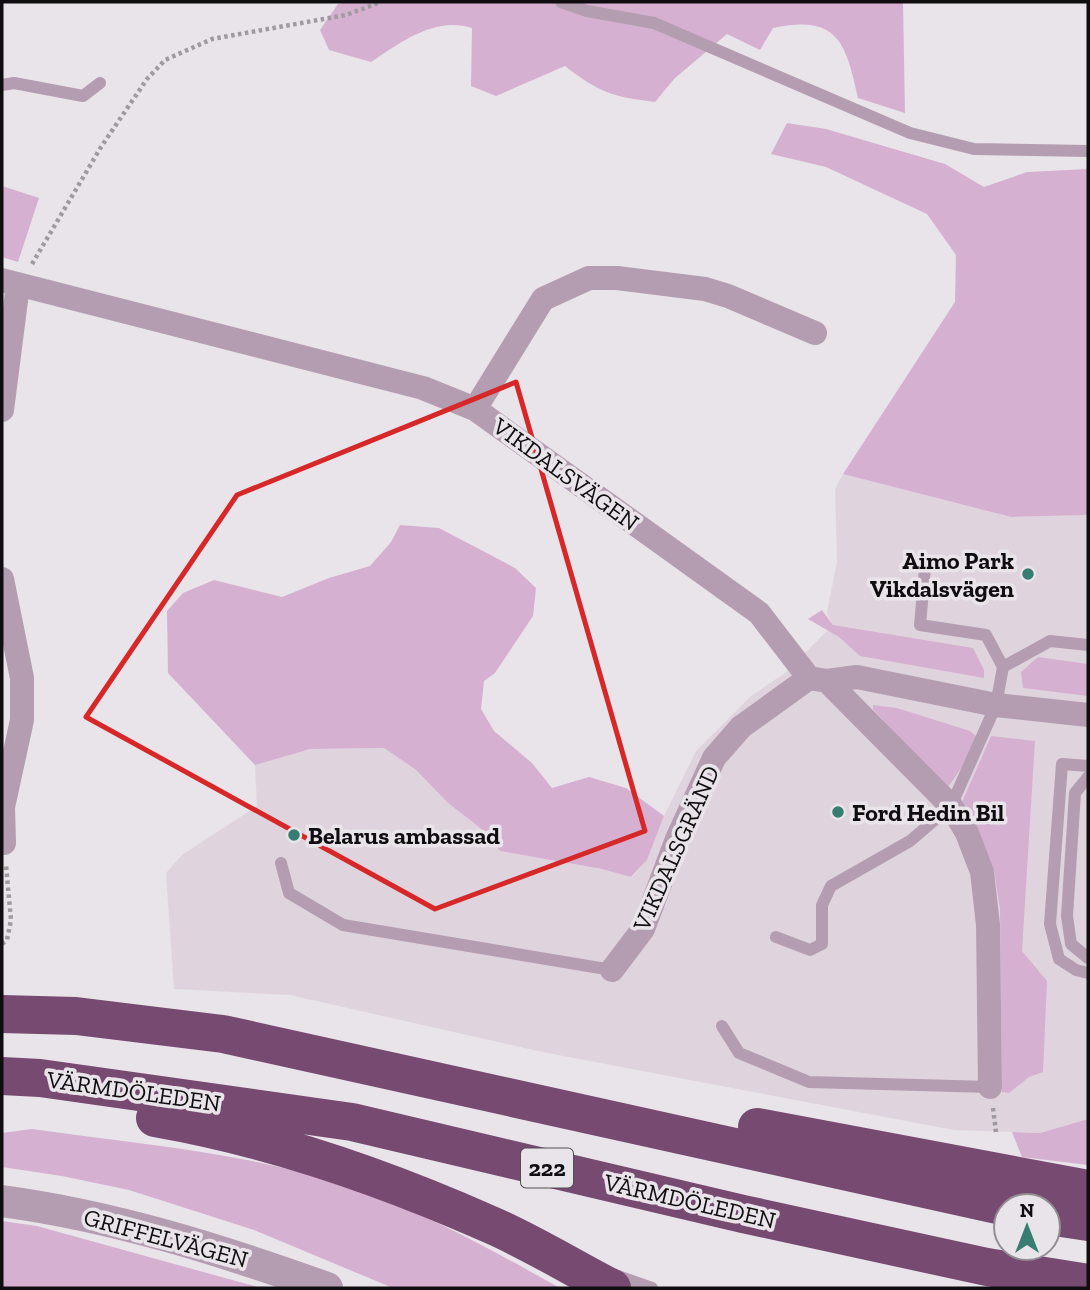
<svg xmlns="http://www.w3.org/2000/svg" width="1090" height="1290" font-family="'Zilla Slab',serif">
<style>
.built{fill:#dfd4dd}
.green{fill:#d6b0d1}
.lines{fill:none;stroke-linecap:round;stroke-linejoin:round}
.path{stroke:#9e9a9e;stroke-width:4.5;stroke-dasharray:3.5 3.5;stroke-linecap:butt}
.service{stroke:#b49db1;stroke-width:12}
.minor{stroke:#b49db1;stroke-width:24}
.tertiary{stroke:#b49db1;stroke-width:32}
.motorway{stroke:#774a72;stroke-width:38}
.marked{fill:none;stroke:#d62828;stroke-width:5;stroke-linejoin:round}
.poi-dot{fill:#387d71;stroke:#e9e4e9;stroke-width:2.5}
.labels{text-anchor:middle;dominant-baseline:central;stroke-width:7;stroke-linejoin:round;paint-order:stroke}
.shield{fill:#e9e4e9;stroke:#504e50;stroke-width:2}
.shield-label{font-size:23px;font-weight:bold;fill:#0f0d0f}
.street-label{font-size:24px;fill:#0f0d0f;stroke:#e9e4e9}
.poi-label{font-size:24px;font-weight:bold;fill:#0f0d0f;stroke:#e9e4e9;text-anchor:start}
</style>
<rect width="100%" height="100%" fill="#e9e4e9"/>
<path class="built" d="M843,474L1011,517L1088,515V1119L1040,1133L954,1130L542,1052L290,995L174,989L166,873L182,855L257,806L255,765L273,757L310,749L384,748L416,770L448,803L479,827L500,851L602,869L632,877L647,860L664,816L696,751L751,696L785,673L833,625L827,613L837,561L835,489Z"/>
<path class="green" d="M348,2H903L905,113L858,98C846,43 838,14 773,28L760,50L727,34L674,79L655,102C613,97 598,92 565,66L496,96L471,86L472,28C435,16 401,42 371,62L329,50L320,30L338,4Z
M787,123L826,129L945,164L984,187L1027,172L1088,169V515L1011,517L843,474L955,302L956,255L927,214L826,167L771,154Z
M2,186L39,198L18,262L2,257Z
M400,525L439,528L515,568L536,588L533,616L495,673L484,681L481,709L494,731L532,763L552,788L589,777L626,788L664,816L647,860L631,877L602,869L500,851L479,827L448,803L416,770L384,748L310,749L255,765L168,673L167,611L183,593L214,580L282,597L329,578L370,566L391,542Z
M822,610L833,625L973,648L984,670V678L860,656L839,637L808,619Z
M1038,657L1088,664V696L1023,688L1021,672Z
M873,705L897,708L970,731L976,736L964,764L946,790L873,709Z
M991,736L1035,741L1022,951L1047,981L1043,1072L1029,1077L1009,1093L1002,1092L1000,909L994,870L962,802Z
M1088,1119V1165L1022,1157L1012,1132L1040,1133Z
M32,1129C142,1145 260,1153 365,1192C433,1217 497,1253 560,1288H393L254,1230L129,1190L62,1176L2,1167V1133Z
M2,1221L37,1226L261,1288H2Z"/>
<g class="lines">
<path class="path" d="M32,264L101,147L147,79L165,60L212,39L346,15L381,2
M2,944L7,940L11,920L6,865
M993,1108L996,1132"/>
<path class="service" d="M561,2L587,11L654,23L910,133L974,149L1088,151
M2,85L14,83L83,96L100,83
M925,568L920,625L986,635L1003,667L1050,641L1088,645
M1088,766L1062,764L1050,924L1059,959L1076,970L1088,973
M1088,777L1075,793L1067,916L1071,944L1088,958
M281,863L289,893L343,925L612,970
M776,937L810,950L822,944V905L831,886L910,841L951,806L996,705L1003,667
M722,1026L739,1053L809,1082L990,1087
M615,1275L652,1288"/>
<path class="minor" d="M2,280L423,388L475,409L759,613L809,678L827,681L857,677L996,705L1088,715
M475,409L543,299L589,278H617L705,289L728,296L815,333
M2,410L18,285
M2,579L22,678V720L3,807L4,843
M827,681L951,806L967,833L982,872L988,925L990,1087
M612,970L643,929L677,839L714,758L741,727L809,678"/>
<path class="tertiary" d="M2,1201C114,1216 221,1250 327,1288"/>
<path class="motorway" d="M2,1014L76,1016L223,1034L1006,1207
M2,1076L40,1078L352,1122L743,1214L987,1267L1088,1283
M155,1118C270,1138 383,1177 489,1224C531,1242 571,1267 612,1288
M757,1127L1088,1189
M1048,1216L1088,1222"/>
</g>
<path class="marked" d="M516,382L645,831L435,909L86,717L237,495Z"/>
<g class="poi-dot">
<circle cx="1028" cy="574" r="7"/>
<circle cx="838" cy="812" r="7"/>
<circle cx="294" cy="835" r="7"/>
</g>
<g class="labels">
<rect class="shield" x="521" y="1148.5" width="52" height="39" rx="5"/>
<g class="shield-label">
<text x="547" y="1168">222</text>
</g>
<g class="street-label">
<text transform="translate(566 474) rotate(36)">VIKDALSVÄGEN</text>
<text transform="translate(676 848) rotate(-66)">VIKDALSGRÄND</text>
<text transform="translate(134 1091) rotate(8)">VÄRMDÖLEDEN</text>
<text transform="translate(690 1201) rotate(13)">VÄRMDÖLEDEN</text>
<text transform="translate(166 1238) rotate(15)">GRIFFELVÄGEN</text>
</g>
<g class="poi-label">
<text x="1014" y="560" text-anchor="end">Aimo Park<tspan x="1014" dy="28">Vikdalsvägen</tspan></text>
<text x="852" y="812">Ford Hedin Bil</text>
<text x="308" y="835">Belarus ambassad</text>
</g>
</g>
<rect width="1090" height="1290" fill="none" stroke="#0f0d0f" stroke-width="7"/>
<g transform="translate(1027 1227)"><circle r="33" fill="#e9e4e9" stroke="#928e92" stroke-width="2"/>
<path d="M0-5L12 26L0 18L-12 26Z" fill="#387d71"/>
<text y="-10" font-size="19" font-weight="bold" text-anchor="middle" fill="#0f0d0f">N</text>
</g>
</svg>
